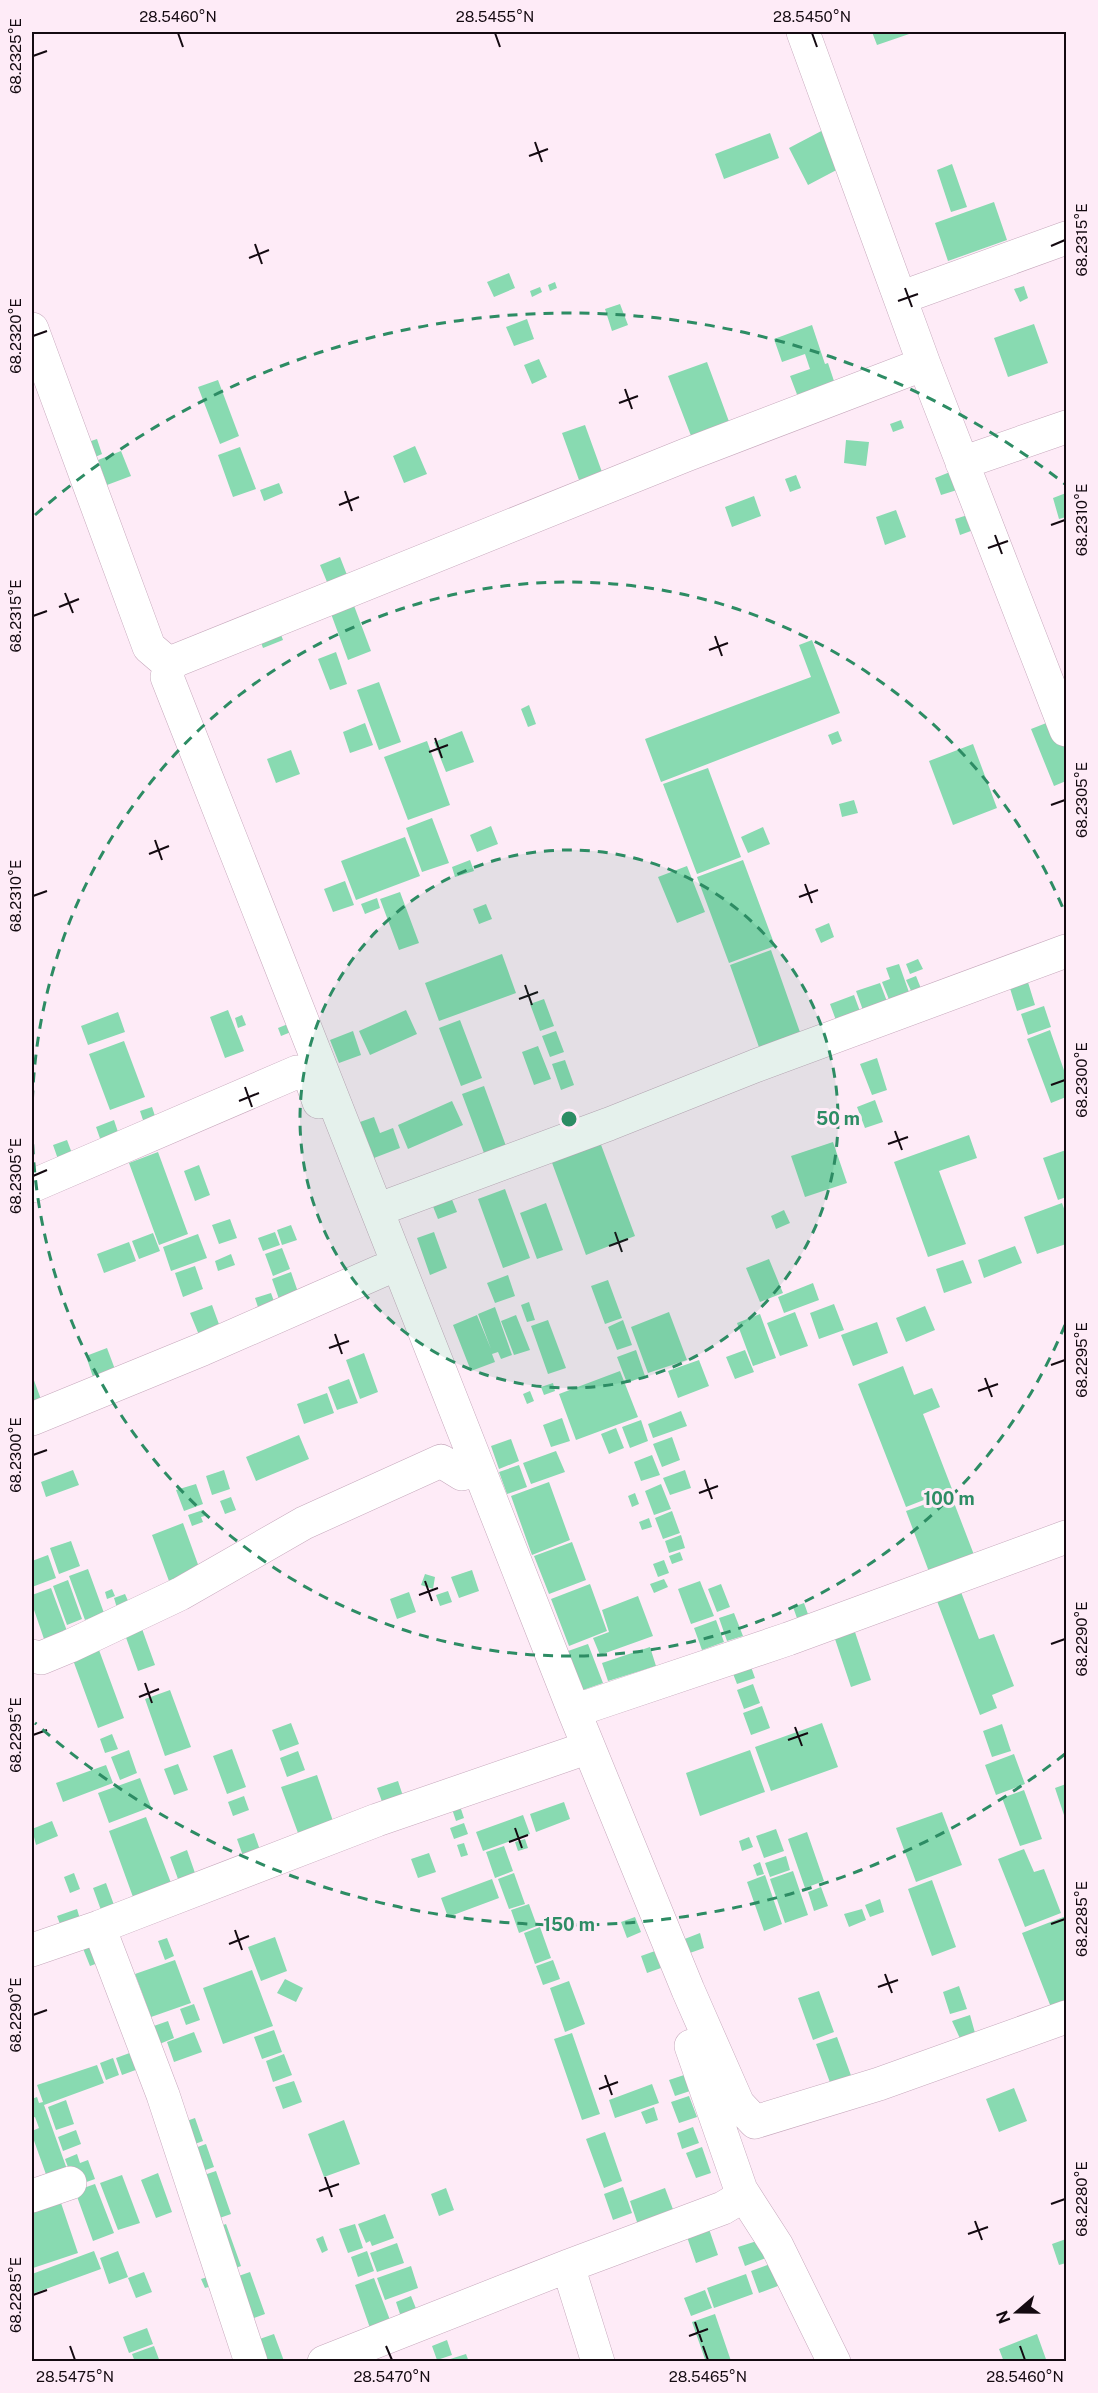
<svg xmlns="http://www.w3.org/2000/svg" width="1098" height="2393" font-family="'Public Sans',sans-serif">
<style>
.building{fill:#88dab1}
.lines{fill:none;stroke-linecap:round;stroke-linejoin:round}
.minor-casing{stroke:#c6a8bc;stroke-width:34}
.minor{stroke:#fff;stroke-width:33}
.ticks{fill:none;stroke:#140a11;stroke-width:2}
.ring{fill:none;stroke:#2d8c64;stroke-width:3;stroke-dasharray:10 8}
.centre{fill:#2d8c64;stroke:#feebf7;stroke-width:3}
.ring-label{font-size:18px;text-anchor:middle;font-weight:bold;fill:#2d8c64;stroke:#feebf7;stroke-width:6;stroke-linejoin:round;paint-order:stroke}
.neatline{fill:none;stroke:#140a11;stroke-width:2}
.ticks-label{font-size:15px;text-anchor:middle;fill:#140a11}
</style>
<rect width="100%" height="100%" fill="#feebf7"/>
<path class="building" d="M872,32H915L877,45Z
M827,128L846,165L808,185L789,148Z
M770,133L779,158L724,179L715,154Z
M952,164L967,207L951,212L937,170Z
M994,202L1007,240L948,261L935,223Z
M509,273L515,288L494,297L487,282Z
M555,282L557,288L550,291L548,285Z
M1024,286L1028,298L1020,302L1014,289Z
M540,287L542,292L532,297L530,291Z
M620,304L628,325L612,331L605,309Z
M527,319L534,339L514,346L506,327Z
M1034,324L1048,363L1008,377L994,338Z
M812,325L825,364L828,363L835,384L798,397L790,376L810,369L805,354L782,362L774,339Z
M539,359L547,377L532,384L524,365Z
M707,362L731,427L693,441L668,376Z
M218,380L239,436L220,444L198,387Z
M901,420L904,428L893,432L890,424Z
M585,425L602,472L579,480L562,433Z
M97,439L102,454L93,458L88,442Z
M846,440L869,442L866,466L844,463Z
M415,446L427,474L404,483L393,456Z
M240,447L256,489L233,497L218,455Z
M121,451L131,476L107,485L98,460Z
M950,472L957,490L941,495L935,478Z
M796,475L801,488L790,492L785,479Z
M279,483L283,493L264,501L260,490Z
M1066,493V517L1059,519L1053,498Z
M754,496L761,516L732,527L725,507Z
M896,510L906,537L885,545L876,517Z
M974,513L979,528L960,535L955,519Z
M340,557L347,575L327,582L320,565Z
M353,603L371,651L348,660L330,611Z
M279,629L283,640L263,648L259,637Z
M812,640L840,713L661,782L645,739L811,677L799,645Z
M336,652L347,684L330,690L318,659Z
M379,682L401,742L379,750L357,690Z
M529,705L536,724L528,727L521,709Z
M1054,720L1066,750V781L1054,786L1031,729Z
M365,723L373,745L350,753L343,732Z
M462,731L474,762L446,772L434,742Z
M838,731L842,741L832,745L828,735Z
M427,741L450,805L408,820L384,757Z
M973,744L997,808L953,825L929,761Z
M291,750L300,774L276,783L267,759Z
M708,768L741,857L697,874L663,784Z
M854,800L858,813L842,817L839,804Z
M432,818L449,863L422,872L406,828Z
M491,826L498,844L477,852L470,835Z
M763,827L770,844L748,853L741,837Z
M405,837L420,876L356,900L341,861Z
M470,860L474,871L455,877L452,867Z
M743,860L775,946L729,963L697,877Z
M687,866L705,912L677,923L658,877Z
M345,881L354,905L333,912L324,889Z
M400,892L419,943L399,950L380,899Z
M377,898L380,908L365,914L361,904Z
M486,904L492,919L479,924L473,909Z
M829,923L834,937L821,943L815,929Z
M771,950L801,1035L760,1050L730,965Z
M502,954L516,993L439,1021L425,983Z
M918,959L923,969L910,974L906,964Z
M899,964L910,995L890,1002L882,982L890,979L886,968Z
M916,976L922,991L913,995L906,980Z
M1027,979L1035,1005L1017,1011L1009,985Z
M880,983L888,1004L864,1013L856,991Z
M854,995L861,1014L837,1023L830,1004Z
M544,999L554,1026L540,1031L530,1004Z
M1044,1006L1051,1027L1028,1035L1021,1014Z
M228,1010L244,1051L225,1058L210,1017Z
M406,1010L417,1034L370,1055L359,1031Z
M118,1012L125,1032L88,1045L81,1026Z
M242,1015L246,1025L238,1028L235,1018Z
M460,1020L482,1078L461,1086L439,1028Z
M288,1024L291,1032L281,1036L278,1028Z
M1050,1030L1066,1076V1097L1051,1103L1027,1039Z
M353,1031L361,1055L339,1063L330,1040Z
M556,1031L564,1052L550,1057L542,1036Z
M124,1041L145,1097L110,1110L89,1054Z
M538,1046L551,1079L534,1085L522,1052Z
M877,1058L887,1090L872,1095L860,1064Z
M565,1060L574,1085L561,1090L552,1064Z
M484,1086L506,1146L484,1153L462,1094Z
M875,1100L883,1122L865,1128L857,1107Z
M452,1101L463,1125L408,1149L398,1125Z
M152,1107L156,1119L144,1123L140,1111Z
M374,1117L380,1133L393,1128L400,1148L374,1158L360,1122Z
M114,1120L120,1138L102,1144L96,1127Z
M969,1135L977,1158L939,1171L966,1244L928,1257L894,1162Z
M67,1140L73,1156L59,1162L53,1145Z
M600,1142L635,1236L586,1255L551,1160Z
M833,1142L847,1183L805,1197L791,1156Z
M1066,1150V1197L1058,1200L1043,1158Z
M158,1152L188,1234L159,1245L129,1163Z
M199,1165L210,1195L195,1201L184,1171Z
M505,1189L530,1258L503,1268L478,1199Z
M449,1192L457,1212L438,1219L430,1199Z
M546,1203L563,1250L537,1259L520,1213Z
M1062,1203L1066,1214V1244L1037,1254L1024,1217Z
M784,1210L790,1223L776,1229L771,1216Z
M230,1219L237,1238L219,1244L212,1225Z
M291,1225L297,1240L282,1245L277,1230Z
M275,1232L280,1245L263,1251L258,1238Z
M434,1232L447,1268L430,1275L417,1238Z
M153,1233L160,1251L139,1259L132,1241Z
M198,1234L207,1258L171,1271L163,1247Z
M129,1242L136,1261L104,1273L97,1254Z
M1015,1246L1022,1263L984,1278L978,1260Z
M282,1248L290,1269L273,1276L265,1254Z
M231,1254L235,1265L218,1271L215,1261Z
M769,1259L783,1293L760,1302L746,1268Z
M963,1260L972,1283L944,1293L936,1269Z
M195,1266L203,1289L183,1297L175,1273Z
M291,1272L298,1292L279,1299L272,1279Z
M508,1275L515,1296L495,1303L487,1283Z
M608,1280L622,1318L605,1324L591,1286Z
M813,1283L819,1300L784,1313L778,1297Z
M271,1293L275,1304L259,1310L255,1298Z
M529,1302L535,1320L527,1322L521,1305Z
M834,1304L844,1330L819,1339L810,1313Z
M212,1305L220,1327L199,1335L190,1313Z
M925,1306L935,1330L906,1342L896,1318Z
M495,1307L512,1355L501,1359L498,1352L492,1354L495,1362L471,1371L453,1325L477,1315L491,1349L478,1314Z
M669,1312L687,1360L648,1373L631,1327Z
M795,1312L808,1346L780,1356L767,1323Z
M760,1314L776,1358L753,1366L737,1323Z
M516,1315L530,1350L514,1355L501,1321Z
M548,1320L566,1368L548,1374L531,1326Z
M623,1320L632,1345L617,1350L608,1327Z
M877,1322L888,1353L853,1366L841,1335Z
M107,1348L116,1372L94,1380L86,1356Z
M636,1350L645,1376L627,1383L617,1357Z
M745,1350L754,1372L735,1379L726,1357Z
M364,1353L378,1392L360,1399L346,1360Z
M699,1360L709,1386L678,1398L668,1371Z
M903,1366L914,1395L932,1388L940,1407L923,1414L952,1489L906,1507L858,1384Z
M620,1371L638,1417L576,1440L559,1394Z
M32,1375L42,1402L32,1406Z
M349,1379L358,1403L337,1410L328,1387Z
M553,1383L555,1391L544,1395L541,1387Z
M530,1391L534,1401L527,1404L523,1394Z
M327,1393L334,1413L304,1424L297,1404Z
M681,1411L687,1426L653,1438L648,1424Z
M562,1418L570,1441L551,1447L543,1425Z
M641,1420L648,1441L630,1448L622,1427Z
M616,1428L624,1448L609,1454L601,1434Z
M299,1435L309,1459L256,1481L246,1457Z
M672,1437L680,1460L662,1467L653,1444Z
M511,1439L519,1461L499,1469L491,1446Z
M556,1451L565,1472L531,1484L523,1463Z
M652,1455L660,1475L641,1481L634,1462Z
M519,1465L527,1487L507,1494L499,1472Z
M73,1470L79,1485L46,1497L41,1482Z
M224,1470L230,1489L212,1495L206,1476Z
M685,1470L691,1488L670,1495L663,1478Z
M549,1482L570,1540L532,1555L511,1496Z
M196,1484L203,1504L184,1511L176,1490Z
M661,1484L671,1509L654,1515L645,1491Z
M635,1493L639,1504L632,1507L628,1496Z
M951,1495L976,1560L931,1577L906,1511Z
M231,1497L236,1510L225,1514L220,1501Z
M203,1510L205,1516L201,1517L203,1522L192,1526L188,1515Z
M672,1511L680,1533L663,1539L655,1518Z
M649,1518L652,1527L642,1530L639,1522Z
M183,1523L200,1570L169,1581L152,1535Z
M681,1535L685,1548L669,1553L665,1541Z
M71,1541L80,1566L59,1574L50,1548Z
M572,1542L586,1580L549,1594L534,1556Z
M680,1552L683,1560L672,1564L669,1556Z
M48,1555L56,1578L32,1587V1561Z
M664,1560L669,1573L658,1577L653,1564Z
M88,1569L104,1613L85,1620L69,1576Z
M472,1570L479,1591L459,1598L451,1577Z
M425,1574L435,1577L433,1589L421,1585Z
M664,1579L668,1587L654,1593L650,1584Z
M68,1580L82,1619L67,1625L53,1586Z
M700,1581L714,1616L691,1624L678,1589Z
M590,1584L607,1631L569,1646L551,1599Z
M721,1584L730,1607L717,1612L708,1589Z
M51,1588L67,1631L44,1639L32,1604V1595Z
M112,1589L115,1596L107,1599L105,1592Z
M448,1591L452,1602L440,1606L436,1595Z
M409,1592L416,1612L397,1619L390,1599Z
M961,1592L979,1639L994,1634L1014,1686L992,1695L997,1708L980,1715L937,1601Z
M125,1594L129,1603L117,1608L114,1598Z
M638,1596L653,1636L600,1655L593,1638L609,1632L602,1610Z
M804,1603L809,1617L798,1621L793,1607Z
M734,1613L743,1636L727,1641L719,1618Z
M716,1620L724,1642L702,1650L694,1628Z
M141,1626L155,1665L138,1671L124,1632Z
M854,1629L871,1680L851,1687L834,1636Z
M588,1644L603,1683L583,1690L568,1651Z
M650,1647L656,1666L608,1681L602,1663Z
M99,1650L124,1718L98,1728L73,1660Z
M750,1664L755,1678L737,1684L732,1671Z
M753,1684L760,1703L744,1709L737,1690Z
M170,1690L191,1747L165,1756L145,1699Z
M762,1706L770,1728L751,1735L743,1713Z
M291,1723L299,1744L280,1751L272,1730Z
M822,1723L838,1767L771,1791L755,1747Z
M1002,1724L1011,1751L992,1757L983,1731Z
M112,1734L118,1749L105,1753L100,1739Z
M232,1749L246,1787L227,1794L213,1756Z
M129,1750L137,1773L120,1780L111,1757Z
M750,1750L765,1792L700,1816L686,1773Z
M298,1751L305,1770L287,1777L280,1758Z
M1014,1754L1025,1784L996,1795L985,1765Z
M178,1764L188,1790L174,1795L164,1769Z
M106,1765L113,1783L63,1802L56,1783Z
M317,1775L333,1821L298,1833L281,1787Z
M140,1778L151,1807L109,1823L98,1793Z
M398,1781L404,1799L384,1807L377,1788Z
M1066,1784V1821L1055,1788Z
M1024,1790L1042,1839L1020,1846L1002,1798Z
M244,1796L249,1810L233,1816L228,1802Z
M564,1802L570,1819L536,1832L530,1814Z
M459,1803L464,1818L456,1821L451,1806Z
M942,1812L962,1865L916,1882L896,1828Z
M523,1815L530,1834L483,1851L476,1832Z
M146,1817L171,1883L133,1897L109,1831Z
M52,1821L58,1836L36,1845L32,1829Z
M464,1823L468,1834L454,1839L450,1828Z
M776,1829L784,1851L764,1858L756,1836Z
M807,1832L824,1881L805,1888L788,1839Z
M254,1833L260,1850L243,1856L237,1839Z
M749,1837L753,1847L742,1851L739,1841Z
M525,1839L528,1848L518,1851L515,1842Z
M464,1843L468,1855L461,1857L457,1845Z
M504,1846L513,1871L495,1878L486,1852Z
M1024,1849L1034,1872L1044,1869L1061,1913L1025,1927L998,1859Z
M187,1850L195,1873L178,1879L170,1857Z
M429,1853L436,1872L418,1878L411,1859Z
M786,1856L790,1870L770,1877L765,1863Z
M760,1862L764,1874L757,1876L753,1865Z
M793,1871L808,1915L785,1923L770,1879Z
M74,1873L80,1889L70,1893L64,1877Z
M514,1873L525,1904L509,1909L498,1879Z
M765,1875L782,1924L764,1931L747,1882Z
M492,1879L499,1898L448,1917L441,1898Z
M932,1880L956,1947L932,1956L908,1889Z
M106,1883L114,1905L101,1910L93,1888Z
M821,1887L828,1906L814,1911L808,1892Z
M880,1899L884,1912L870,1917L865,1905Z
M529,1904L537,1926L519,1933L511,1910Z
M77,1909L80,1919L61,1927L57,1916Z
M862,1909L866,1920L849,1927L844,1914Z
M1066,1916V2010L1054,2015L1022,1933Z
M635,1917L641,1932L627,1938L621,1922Z
M540,1927L551,1958L535,1964L524,1933Z
M700,1933L704,1948L687,1954L682,1940Z
M275,1937L287,1971L261,1981L248,1947Z
M167,1938L174,1956L165,1960L158,1941Z
M99,1940L106,1960L90,1966L82,1946Z
M655,1951L661,1968L647,1973L641,1956Z
M175,1960L191,2003L151,2017L135,1974Z
M553,1960L560,1979L543,1985L536,1966Z
M252,1970L273,2026L223,2044L203,1988Z
M285,1979L303,1988L296,2002L277,1993Z
M569,1981L585,2024L565,2032L550,1988Z
M959,1986L967,2009L950,2014L943,1992Z
M819,1991L834,2032L813,2040L798,1998Z
M194,2004L200,2020L186,2025L180,2009Z
M970,2015L977,2040L963,2045L952,2021Z
M168,2021L174,2038L157,2045L151,2027Z
M274,2030L282,2052L262,2059L254,2037Z
M194,2032L202,2052L174,2062L167,2042Z
M572,2033L600,2114L582,2120L554,2039Z
M837,2037L853,2081L832,2088L816,2044Z
M135,2051L141,2068L122,2075L116,2058Z
M284,2054L292,2075L273,2082L266,2061Z
M113,2058L119,2075L106,2080L100,2063Z
M97,2065L104,2083L44,2105L68,2172L48,2180L32,2135V2131L39,2128L35,2117L32,2118V2099L37,2097L39,2103L43,2102L37,2085Z
M687,2074L693,2090L675,2096L669,2080Z
M294,2081L302,2102L283,2109L275,2087Z
M652,2084L659,2103L615,2118L609,2100Z
M1014,2088L1027,2121L999,2132L986,2099Z
M689,2096L697,2117L679,2123L671,2102Z
M66,2100L74,2124L56,2130L48,2107Z
M654,2107L658,2120L646,2124L641,2112Z
M195,2118L203,2141L187,2147L178,2124Z
M344,2120L360,2164L324,2177L308,2134Z
M693,2127L699,2143L682,2149L677,2133Z
M76,2130L81,2144L63,2151L58,2137Z
M605,2132L622,2181L604,2188L586,2139Z
M206,2144L214,2167L200,2172L192,2149Z
M702,2147L711,2173L696,2178L686,2153Z
M77,2154L80,2163L88,2160L95,2179L75,2186L65,2159Z
M216,2171L231,2214L211,2221L195,2178Z
M158,2173L172,2212L156,2218L141,2180Z
M122,2175L140,2223L118,2230L100,2183Z
M95,2184L114,2233L93,2241L75,2191Z
M623,2187L632,2213L613,2220L604,2194Z
M446,2188L454,2210L439,2216L431,2194Z
M665,2188L674,2212L638,2225L630,2201Z
M60,2200L78,2253L33,2268L32,2210Z
M385,2214L394,2238L372,2246L370,2241L366,2243L358,2224Z
M226,2224L241,2266L225,2272L210,2230Z
M355,2224L363,2248L348,2253L339,2229Z
M709,2229L718,2255L696,2263L687,2237Z
M323,2236L328,2250L322,2253L316,2239Z
M1066,2239V2263L1059,2265L1052,2244Z
M760,2240L766,2258L745,2266L738,2247Z
M397,2243L404,2263L377,2272L370,2253Z
M94,2251L101,2269L32,2294V2274Z
M118,2251L128,2277L109,2284L100,2258Z
M367,2251L374,2271L358,2277L351,2257Z
M778,2261L786,2283L759,2293L751,2271Z
M411,2266L418,2288L385,2300L377,2278Z
M144,2272L152,2292L136,2298L128,2278Z
M250,2272L265,2314L246,2321L230,2279Z
M746,2274L753,2294L714,2308L707,2288Z
M211,2276L215,2285L205,2288L201,2279Z
M374,2278L390,2320L370,2328L355,2285Z
M705,2290L712,2308L691,2316L684,2298Z
M411,2296L417,2311L401,2317L396,2302Z
M715,2314L731,2361L729,2362H706L692,2322Z
M147,2328L153,2344L129,2353L123,2337Z
M274,2334L284,2361L258,2362L251,2342Z
M1037,2334L1047,2362H1004L999,2349Z
M447,2340L452,2355L437,2360L432,2346Z
M154,2346L160,2362H135L132,2354Z
M466,2354L469,2362H444V2361Z"/>
<g class="lines">
<defs>
<path id="minor" d="M803,32L924,364L1066,730
M900,298L1066,238
M32,329L149,647L170,665
M924,364L686,455L177,660L170,665L167,677L574,1711L688,1990L738,2104L755,2122L879,2084L1066,2017
M962,463L1066,427
M32,1186L297,1072L308,1071L319,1102
M377,1210L609,1124L755,1066L1066,951
M32,1419L203,1349L381,1271
M32,1656L41,1658L70,1646L180,1594L304,1523L441,1461L462,1474
M574,1711L788,1639L1066,1537
M99,1927L163,2095L251,2362
M32,1950L99,1927L377,1820L572,1753
M741,2190L777,2246L834,2362
M32,2196L70,2183
M568,2266L598,2362
M324,2362L568,2266L723,2208L738,2199L741,2190L691,2046"/>
</defs>
<use href="#minor" class="minor-casing"/>
<use href="#minor" class="minor"/>
</g>
<path class="ticks" d="M178,33L183,47M495,33L500,47M812,33L817,47M33,56L47,51M535,142L542,162M529,156L548,149M255,244L262,264M1051,246L1065,240M249,258L269,250M905,288L912,307M898,301L918,294M33,336L47,331M625,389L632,409M619,403L638,396M345,491L352,511M339,505L359,497M1051,525L1065,520M995,535L1002,554M988,548L1008,541M65,593L73,613M59,607L79,599M33,616L47,611M715,636L722,656M709,650L728,643M435,738L442,758M429,752L448,745M1051,805L1065,800M155,840L162,860M149,854L169,846M805,884L812,903M33,896L47,891M799,897L818,890M525,985L532,1005M519,999L538,992M1051,1085L1065,1080M245,1087L252,1107M239,1101L259,1093M895,1131L902,1150M888,1144L908,1137M33,1176L47,1170M615,1232L622,1252M609,1246L628,1239M335,1334L342,1354M329,1348L349,1341M1051,1365L1065,1360M985,1378L992,1397M978,1391L998,1384M33,1455L47,1450M705,1479L712,1499M699,1493L718,1486M425,1581L432,1601M419,1595L438,1588M1051,1644L1065,1639M145,1683L152,1703M139,1697L159,1689M795,1727L802,1746M33,1735L47,1730M788,1740L808,1733M515,1828L522,1848M509,1842L528,1835M1051,1924L1065,1919M235,1930L242,1950M229,1944L249,1936M885,1974L892,1993M878,1987L898,1980M33,2015L47,2010M605,2075L612,2095M599,2089L618,2082M325,2177L332,2197M319,2191L339,2184M1051,2204L1065,2199M975,2221L982,2240M968,2234L988,2227M33,2295L47,2290M695,2322L702,2342M689,2336L708,2329M70,2346L75,2360M386,2346L392,2360M703,2346L708,2360M1020,2346L1025,2360"/>
<circle cx="569" cy="1119" r="269" fill="#2d8c64" fill-opacity=".12"/>
<g class="ring">
<circle cx="569" cy="1119" r="269"/>
<path d="M1065 1325A537 537 0 1 1 1065 913"/>
<path d="M1065 1754A806 806 0 0 1 35 1723M35 515A806 806 0 0 1 1065 484"/>
</g>
<circle cx="569" cy="1119" r="9" class="centre"/>
<g class="ring-label">
<text x="838" y="1125">50 m</text>
<text x="949" y="1505">100 m</text>
<text x="569" y="1931">150 m</text>
</g>
<rect width="1098" height="2393" fill="none" stroke="#feebf7" stroke-width="66"/>
<g transform="translate(1017 2312) rotate(250)" stroke="#feebf7" stroke-width="4.5" paint-order="stroke">
<path d="M0-4.5L10 22L0 15L-10 22Z" fill="#140a11"/>
<text y="-9" font-size="16" font-weight="bold" text-anchor="middle" fill="#140a11">N</text>
</g>
<rect x="33" y="33" width="1032" height="2327" class="neatline"/>
<g class="ticks-label">
<text x="178" y="22">28.5460°N</text>
<text x="495" y="22">28.5455°N</text>
<text x="812" y="22">28.5450°N</text>
<text transform="translate(16 56) rotate(-90)" y="5">68.2325°E</text>
<text transform="translate(1082 240) rotate(-90)" y="5">68.2315°E</text>
<text transform="translate(16 336) rotate(-90)" y="5">68.2320°E</text>
<text transform="translate(1082 520) rotate(-90)" y="5">68.2310°E</text>
<text transform="translate(16 616) rotate(-90)" y="5">68.2315°E</text>
<text transform="translate(1082 800) rotate(-90)" y="5">68.2305°E</text>
<text transform="translate(16 896) rotate(-90)" y="5">68.2310°E</text>
<text transform="translate(1082 1080) rotate(-90)" y="5">68.2300°E</text>
<text transform="translate(16 1176) rotate(-90)" y="5">68.2305°E</text>
<text transform="translate(1082 1360) rotate(-90)" y="5">68.2295°E</text>
<text transform="translate(16 1455) rotate(-90)" y="5">68.2300°E</text>
<text transform="translate(1082 1639) rotate(-90)" y="5">68.2290°E</text>
<text transform="translate(16 1735) rotate(-90)" y="5">68.2295°E</text>
<text transform="translate(1082 1919) rotate(-90)" y="5">68.2285°E</text>
<text transform="translate(16 2015) rotate(-90)" y="5">68.2290°E</text>
<text transform="translate(1082 2199) rotate(-90)" y="5">68.2280°E</text>
<text transform="translate(16 2295) rotate(-90)" y="5">68.2285°E</text>
<text x="75" y="2382">28.5475°N</text>
<text x="392" y="2382">28.5470°N</text>
<text x="708" y="2382">28.5465°N</text>
<text x="1025" y="2382">28.5460°N</text>
</g>
</svg>
